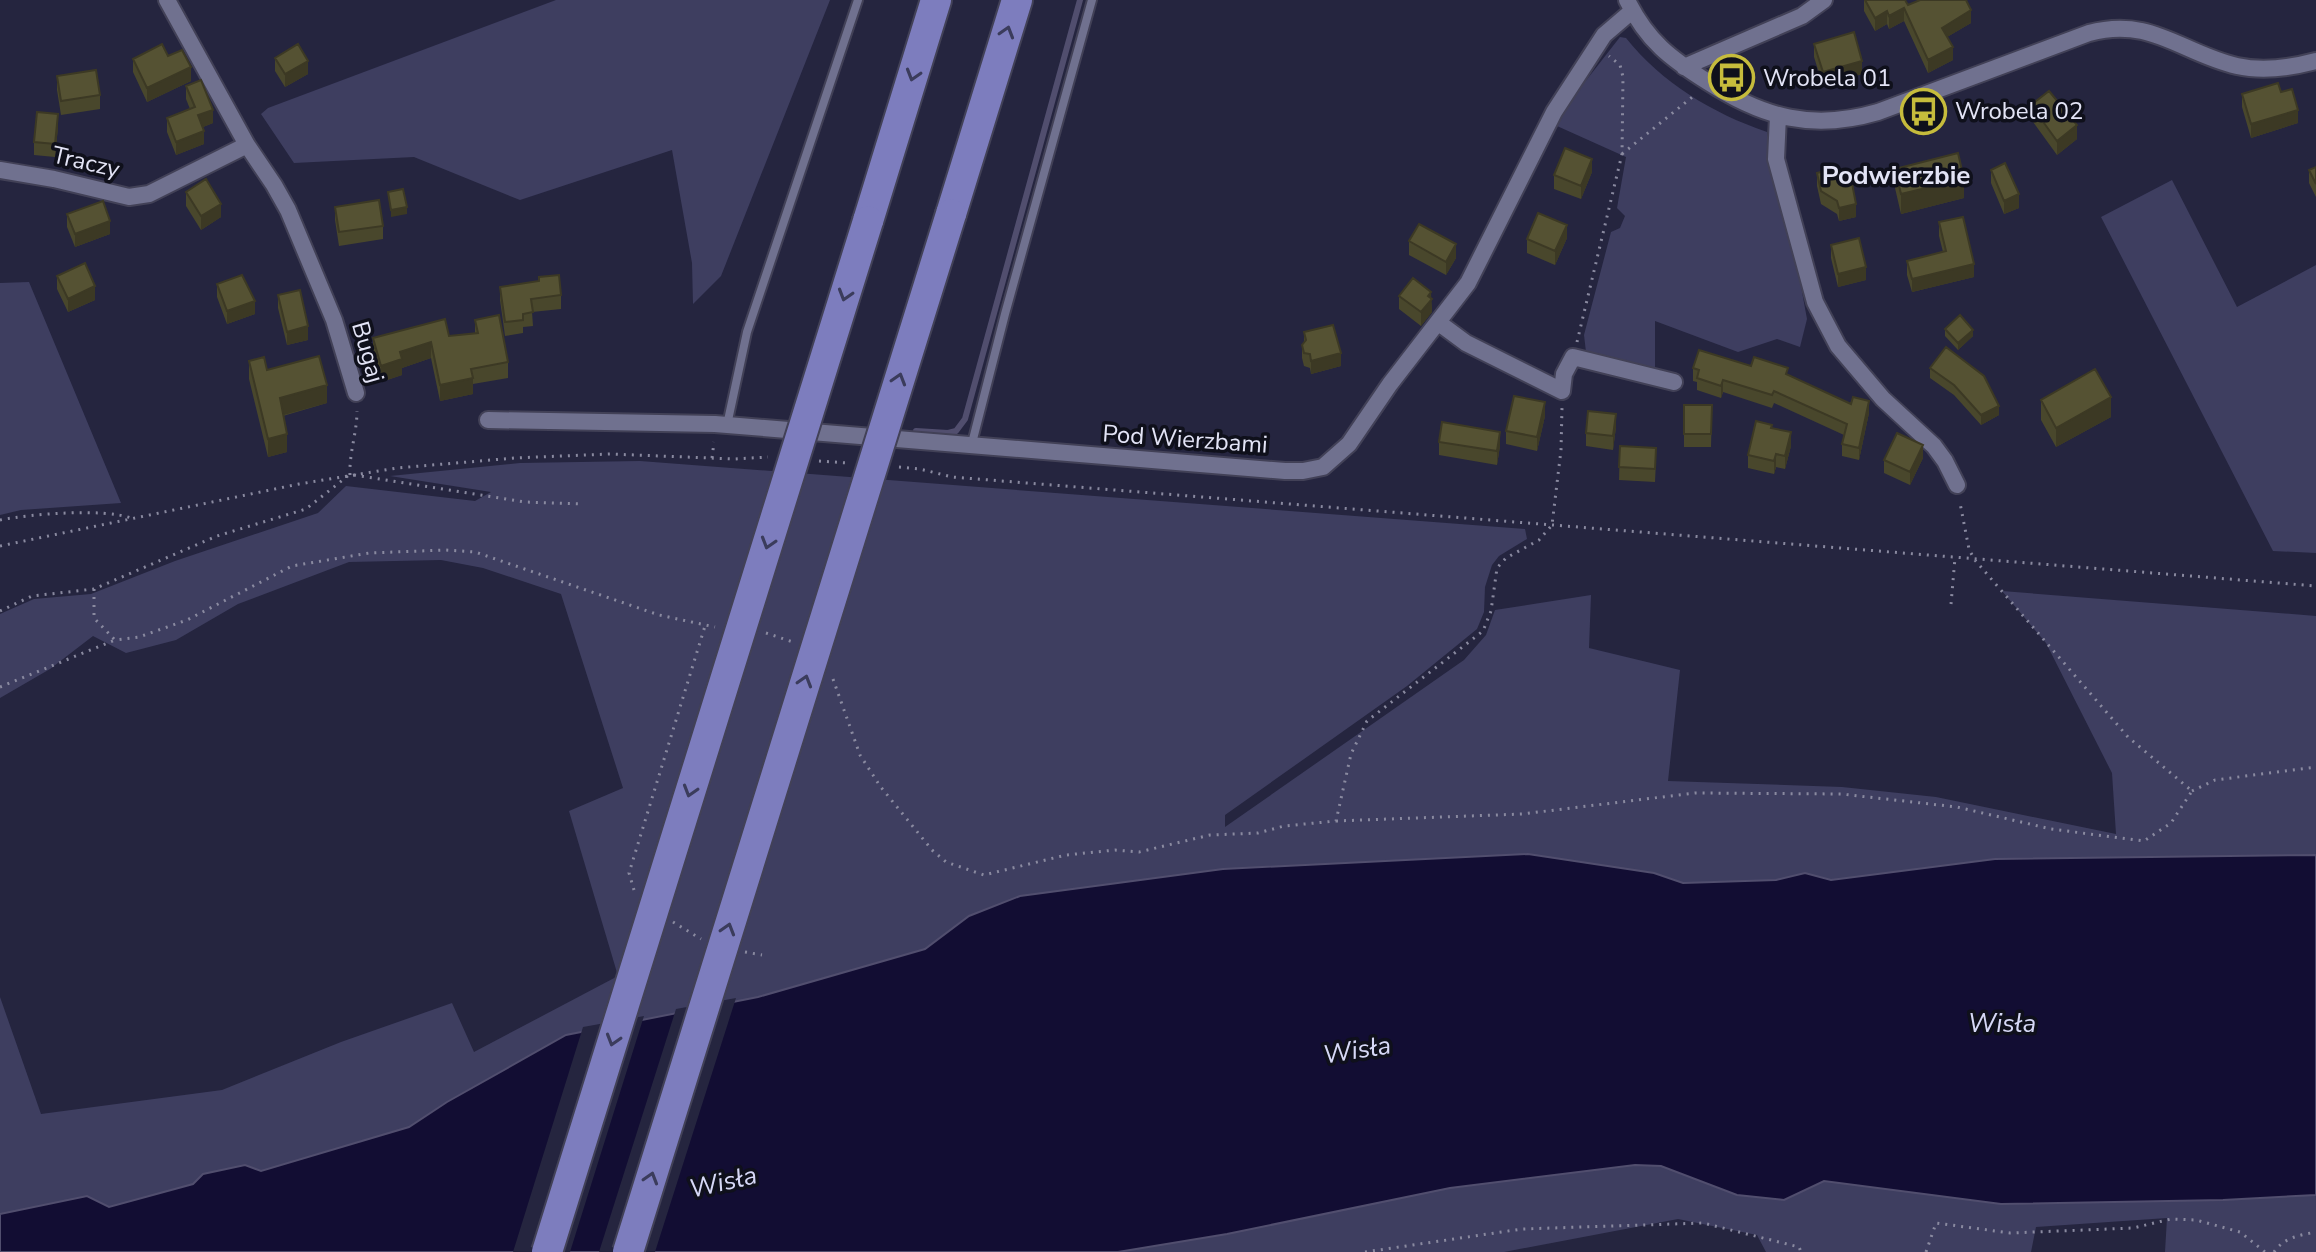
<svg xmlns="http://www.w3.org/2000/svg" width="2316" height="1252" font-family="'Nunito Sans',sans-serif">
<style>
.green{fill:#3e3e60}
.water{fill:#120d33;stroke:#514e6e;stroke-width:2}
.pier{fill:#25253f}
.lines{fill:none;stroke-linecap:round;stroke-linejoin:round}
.stream{stroke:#514e6e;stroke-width:6}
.lane-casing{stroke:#424157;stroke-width:12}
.street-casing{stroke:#424157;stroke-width:20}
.highway-casing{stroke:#424157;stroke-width:34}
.path{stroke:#8a8aa0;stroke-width:3;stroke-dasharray:2 6;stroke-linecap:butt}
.lane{stroke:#70718f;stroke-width:8}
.street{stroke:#70718f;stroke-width:16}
.highway{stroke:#7d7dbe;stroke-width:30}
.highway-bridge-casing{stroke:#424157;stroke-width:34;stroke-linecap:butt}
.highway-bridge{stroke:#7d7dbe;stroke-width:30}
.wall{fill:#49472c}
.shaded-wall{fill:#3c3924}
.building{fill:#555233;stroke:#3c3924;stroke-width:2}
.oneway{stroke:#3b3c5c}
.labels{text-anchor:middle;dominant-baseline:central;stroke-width:7;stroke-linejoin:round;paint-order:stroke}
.poi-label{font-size:24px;fill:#e3e4f6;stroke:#0f101b;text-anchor:start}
.street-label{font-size:24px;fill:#e3e4f6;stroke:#0f101b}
.neighbourhood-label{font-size:26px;font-weight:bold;fill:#e3e4f6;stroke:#0f101b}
.water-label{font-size:26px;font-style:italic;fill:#d6d8f6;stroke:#0f101b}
</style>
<rect width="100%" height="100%" fill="#25253f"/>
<path class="green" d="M556,0H830L721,276L693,304L692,263L672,150L520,200L414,157L294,163L261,114L268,108Z
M1620,37L1626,38C1662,83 1712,113 1767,132V149L1796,259L1807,319L1800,347L1777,339L1738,352L1655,321V369L1586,352L1584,335L1611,232L1620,228L1625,216L1617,208L1626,157L1557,126L1570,101Z
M2172,180L2237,307L2316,265V553L2273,551L2101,217Z
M29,282L121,503L21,510L0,515V283Z
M640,461L1525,529L1527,539L1499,556L1492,565L1485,587L1484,612L1477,629L1407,686L1225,815V827L1464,660L1486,635L1495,610L1591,595L1589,648L1680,670L1668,781L1842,787L1936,797L2116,834L2112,773L2046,643L2002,591L2316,616V855L1995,859L1831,880L1805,873L1776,880L1683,883L1654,873L1528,854L1223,869L1020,896L969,916L925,949L758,997L566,1035L447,1102L409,1127L261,1171L245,1165L194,1184L109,1207L87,1196L0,1214V997L41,1114L222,1090L341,1042L452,1003L474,1052L618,976L569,811L623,788L561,594L483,568L441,560L349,562L238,604L176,640L126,653L93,636L50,669L0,698V614L34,599L91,594L175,561L318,513L346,486L475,501L491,492L390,476L520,463Z
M1635,1165L1661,1166L1737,1195L1784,1200L1824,1181L2001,1204L2316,1194V1252H2165L2167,1218L2036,1227L2031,1252H1766L1757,1235L1678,1219L1504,1252H1118L1227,1234L1450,1188Z"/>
<path class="water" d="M1528,854L1654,873L1683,883L1776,880L1805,873L1831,880L1995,859L2316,855V1195L2223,1200L2001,1204L1824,1181L1784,1200L1737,1195L1661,1166L1635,1165L1450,1188L1227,1234L1118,1252H0V1214L87,1196L109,1207L193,1184L203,1174L245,1165L261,1171L409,1127L447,1102L566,1035L758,997L925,949L969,916L1020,896L1223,869Z"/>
<path class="pier" d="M736,998L655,1252H599L676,1009Z
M644,1016L570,1252H513L583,1027Z"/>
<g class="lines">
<path class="stream" d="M916,431L948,433L956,431L965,419L1080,0"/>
<defs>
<path id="lane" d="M727,425L747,332L858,0
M971,447L1005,314L1092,0"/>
<path id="street" d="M167,0L247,145L274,185L288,210L334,320L356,393
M1627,0C1647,41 1671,59 1708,82C1764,118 1813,131 1878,112L2089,33C2151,16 2181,53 2237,66C2264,72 2290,68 2316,61
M1684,67L1802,16L1824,0
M1778,116L1776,159L1815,302L1838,346L1883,399L1934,446L1945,461L1957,485
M0,170L54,179L129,197L149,194L247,145
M1439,323L1466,343L1562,391L1564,374L1573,357L1674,382
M488,420L715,424L1285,471H1303L1323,467L1349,444L1390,384L1468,283L1554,112L1604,35L1632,11"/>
<path id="highway" d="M951,214L1017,0
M868,221L936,0"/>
</defs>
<use href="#lane" class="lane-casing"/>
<use href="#street" class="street-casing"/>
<use href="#highway" class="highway-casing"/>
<path class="path" d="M1622,154L1696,94
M1577,342L1622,154L1623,77L1620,65L1609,56
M712,458L714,442
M819,461L848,463
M899,467L920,469L952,477L2316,586
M350,475C349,453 357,433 357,411
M354,475L525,502L582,504
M0,520C31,514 103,508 131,518
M0,546L299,484L397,468L515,458L610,454L735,459L768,457
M94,589V618L115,640L139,637L187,620L292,566L369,553L446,550L475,552L659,615L715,627
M1951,604L1955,558
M0,611L32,596L94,589L217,536L306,509L349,475
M766,633L793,642
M833,679L860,755L880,786L932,850L946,862L984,875L1066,855L1115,850L1139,852L1210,835L1258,833L1284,826L1336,821L1351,754L1367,721L1483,631L1491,611L1497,568L1506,558L1539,540L1552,525L1561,450L1562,408
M0,687L115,640
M2192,791L2215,780L2316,767
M1336,821L1522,814L1695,793L1841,794L1957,807L2051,829L2144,841L2171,823L2192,791L2128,737L1974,559L1969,549L1960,503
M634,890L629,873L705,626
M673,922L701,939
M745,952L762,955
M1365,1252L1522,1229L1703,1223L1799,1247L1801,1252
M1926,1252L1936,1223L2010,1233L2133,1228L2171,1219L2196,1220L2240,1232L2265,1252
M2274,1252C2283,1238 2300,1235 2316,1232"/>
<use href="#lane" class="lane"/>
<use href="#street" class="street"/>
<use href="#highway" class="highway"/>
<defs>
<path id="highway-bridge" d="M547,1252L868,221
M628,1252L951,214"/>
</defs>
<use href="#highway-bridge" class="highway-bridge-casing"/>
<use href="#highway-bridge" class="highway-bridge"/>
</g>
<path class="wall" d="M1864,0H1905L1908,5L1971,23L1947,37L1953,60L1928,73L1904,21L1889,29L1887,24L1875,31L1864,11Z
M1814,44L1862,74L1823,86L1814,57Z
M168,56L191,81L147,102L133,72V59Z
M275,58L308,74L285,87L275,71Z
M57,76L100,95V109L61,115L57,90Z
M186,86L213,123L203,127L204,144L176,155L167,132V118L190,109L186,99Z
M2281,92L2298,123L2251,138L2242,107V94Z
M2031,105L2077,139L2057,155L2031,119Z
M58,127L55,157L34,155V142Z
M2316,167V197L2309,183V170Z
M1895,169L1964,198L1901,214L1895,188Z
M1991,170L2019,208L2004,214L1991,183Z
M1592,172L1581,199L1554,189V175Z
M1817,173L1856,217L1839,221L1837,214L1821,204L1817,186Z
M186,192L221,217L201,230L186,206Z
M335,207L383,226V239L339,246L335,220Z
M67,214L110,234L75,247L67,227Z
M1939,222L1974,277L1912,292L1907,275V261L1943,252L1939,236Z
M1567,238L1555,265L1527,253V239Z
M1409,241L1456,258L1446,275L1409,255Z
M1831,245L1866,280L1838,287L1831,258Z
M57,276L95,300L68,312L57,289Z
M217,284L255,314L227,324L217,297Z
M500,287L561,295V309L532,312L533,326L523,327V333L505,336L500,300Z
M278,295L308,340L287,345L278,308Z
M1399,296L1431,298L1432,312L1421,326L1399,309Z
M475,320L508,362V378L473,384V394L440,401L431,358L402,368V375L381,382L373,354V338L449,336L475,333Z
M1945,329L1973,336L1958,350L1945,336Z
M1304,332L1341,366L1311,374L1310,368L1304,366L1302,358V345L1304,342Z
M249,361L327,403L283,416L287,452L268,457L249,379Z
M1751,366L1788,375L1869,413L1859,460L1842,456V444L1844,435L1774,403L1772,408L1723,392L1721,398L1697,390V382L1693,381V368Z
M1930,368L1999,415L1981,425L1954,395L1930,378Z
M2041,400L2111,417L2056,447L2041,420Z
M1684,405H1712L1711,447H1684Z
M1545,416L1537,451L1506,444V431Z
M1616,427L1613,450L1586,446V433Z
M1772,428L1791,446L1785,469L1776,467L1774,474L1748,468V455Z
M1439,442L1500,446L1497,465L1439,455Z
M1620,446L1656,461L1655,482L1619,480Z
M1923,458L1910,485L1884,473V460Z"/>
<path class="shaded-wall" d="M1904,8V21L1889,29V16Z
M1971,10V23L1942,40V28Z
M1887,11V24L1875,31V18Z
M1953,47V60L1928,73V60Z
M308,61V74L285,87V74Z
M1862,61V74L1823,86V72Z
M191,67V81L147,102V88Z
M213,110V123L198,129V115Z
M2298,110V123L2251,138V124Z
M58,114V127L55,157V144Z
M2077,125V139L2057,155V141Z
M204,131V144L176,155V142Z
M1592,159V172L1581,199V186Z
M1964,179V198L1901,214V194Z
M2019,194V208L2004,214V201Z
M221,204V217L201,230V216Z
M1856,204V217L1839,221V208Z
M407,207V214L391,217V210Z
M110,221V234L75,247V234Z
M1567,225V238L1555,265V251Z
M1456,244V258L1446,275V262Z
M1974,264V277L1912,292V279Z
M1866,267V280L1838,287V274Z
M95,286V300L68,312V299Z
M1431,292L1432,312L1421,326V312Z
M255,301V314L227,324V311Z
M308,326V340L287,345V332Z
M1973,330V336L1958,350V343Z
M431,342V358L402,368V375L381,382V366L400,352Z
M1341,353V366L1311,374V361Z
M473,378V394L440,401V385Z
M1723,380V392L1721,398V386Z
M327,385V403L280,416V398Z
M2111,397V417L2056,447V428Z
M1869,401V413L1859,460V448Z
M1545,402V416L1537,451V437Z
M1999,406V415L1981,425V415Z
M1616,414V427L1613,450V436Z
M1500,432V446L1497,465V451Z
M1791,432V446L1785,469V456Z
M287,434V452L268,457V439Z
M1923,445V458L1910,485V472Z
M1776,454V467L1774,474V461Z"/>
<path class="building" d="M1865,0H1905L1908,5L1920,0H1966L1971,10L1942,28L1953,47L1928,60L1904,8L1889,16L1887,11L1875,18Z
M1854,32L1862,61L1823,72L1814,44Z
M162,44L168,56L182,50L191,67L147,88L133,59Z
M298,44L308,61L285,74L275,58Z
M96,70L100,95L61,101L57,76Z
M201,80L213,110L198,115L204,131L176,142L167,118L195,107L186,86Z
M2278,83L2281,92L2292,89L2298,110L2251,124L2242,94Z
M2049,91L2077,125L2057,141L2031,105Z
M37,112L58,114L55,144L34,142Z
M1565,148L1592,159L1581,186L1554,175Z
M1958,153L1964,179L1901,194L1895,169Z
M2005,163L2019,194L2004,201L1991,170Z
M2316,167V184L2309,170Z
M1836,168L1851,178L1856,204L1839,208L1837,201L1821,191L1817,173Z
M206,179L221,204L201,216L186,192Z
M403,189L407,207L391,210L388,192Z
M379,200L383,226L339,232L335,207Z
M103,201L110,221L75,234L67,214Z
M1538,213L1567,225L1555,251L1527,239Z
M1963,217L1974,264L1912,279L1907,261L1946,251L1939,222Z
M1419,224L1456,244L1446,262L1409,241Z
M1859,238L1866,267L1838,274L1831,245Z
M85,263L95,286L68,299L57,276Z
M242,275L255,301L227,311L217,284Z
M559,275L561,295L531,299L533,312L523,314V320L505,322L500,287L539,281V277Z
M1413,278L1431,292L1428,296L1432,299L1421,312L1399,296Z
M300,290L308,326L287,332L278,295Z
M499,315L508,362L471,369L473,378L440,385L431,342L400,352L402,359L381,366L373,338L445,319L449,336L478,333L475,320Z
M1960,315L1973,330L1958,343L1945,329Z
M1333,325L1341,353L1311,361L1310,354L1304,353L1302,345L1306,340L1304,332Z
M1946,347L1984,376L1999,406L1981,415L1954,385L1930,368Z
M1699,350L1751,366L1754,357L1788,368L1786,374L1851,404L1853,397L1869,401L1859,448L1842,444L1847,424L1774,391L1772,395L1723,380L1721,386L1697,378L1699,370L1693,368Z
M319,356L327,385L280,398L287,434L268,439L249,361L264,357L267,370Z
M2095,369L2111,397L2056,428L2041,400Z
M1514,396L1545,402L1537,437L1506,431Z
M1684,405H1712L1711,434H1684Z
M1588,411L1616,414L1613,436L1586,433Z
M1756,421L1772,425L1771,428L1791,432L1785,456L1776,454L1774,461L1748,455Z
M1442,422L1500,432L1497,451L1439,442Z
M1897,433L1923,445L1910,472L1884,460Z
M1620,446L1656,448L1655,469L1619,467Z"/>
<defs><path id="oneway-chevron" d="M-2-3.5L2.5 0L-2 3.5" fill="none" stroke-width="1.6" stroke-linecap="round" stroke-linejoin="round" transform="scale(2)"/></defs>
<g class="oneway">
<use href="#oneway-chevron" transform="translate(1007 32) rotate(-73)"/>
<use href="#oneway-chevron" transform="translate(913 75) rotate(107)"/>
<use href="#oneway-chevron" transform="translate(845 295) rotate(107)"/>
<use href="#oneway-chevron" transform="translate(899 379) rotate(-73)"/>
<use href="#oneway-chevron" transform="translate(768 543) rotate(107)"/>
<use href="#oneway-chevron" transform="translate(805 681) rotate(-73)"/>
<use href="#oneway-chevron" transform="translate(690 791) rotate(107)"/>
<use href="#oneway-chevron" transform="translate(728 929) rotate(-73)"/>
<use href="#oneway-chevron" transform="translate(613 1040) rotate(107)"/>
<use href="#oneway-chevron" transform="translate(651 1178) rotate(-73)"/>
</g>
<defs>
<symbol id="bus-ring" viewBox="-11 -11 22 22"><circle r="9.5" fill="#0f101b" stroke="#c6bc3c" stroke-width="1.5"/><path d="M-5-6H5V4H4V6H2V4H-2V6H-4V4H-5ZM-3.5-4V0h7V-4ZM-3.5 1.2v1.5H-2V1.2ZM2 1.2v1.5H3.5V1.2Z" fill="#c6bc3c"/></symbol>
</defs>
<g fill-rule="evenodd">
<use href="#bus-ring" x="1706" y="52" width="51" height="51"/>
<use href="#bus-ring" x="1898" y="86" width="51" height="51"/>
</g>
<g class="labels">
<g class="poi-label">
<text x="1763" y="78">Wrobela 01</text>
<text x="1955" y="111">Wrobela 02</text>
</g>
<g class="street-label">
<text transform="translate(86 162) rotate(13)">Traczy</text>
<text transform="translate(368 352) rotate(74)">Bugaj</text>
<text transform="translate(1185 439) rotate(4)">Pod Wierzbami</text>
</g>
<g class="neighbourhood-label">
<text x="1896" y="175">Podwierzbie</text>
</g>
<g class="water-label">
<text x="2002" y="1023">Wisła</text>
<text transform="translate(1357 1050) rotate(-9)">Wisła</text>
<text transform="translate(723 1182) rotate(-13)">Wisła</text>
</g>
</g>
</svg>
